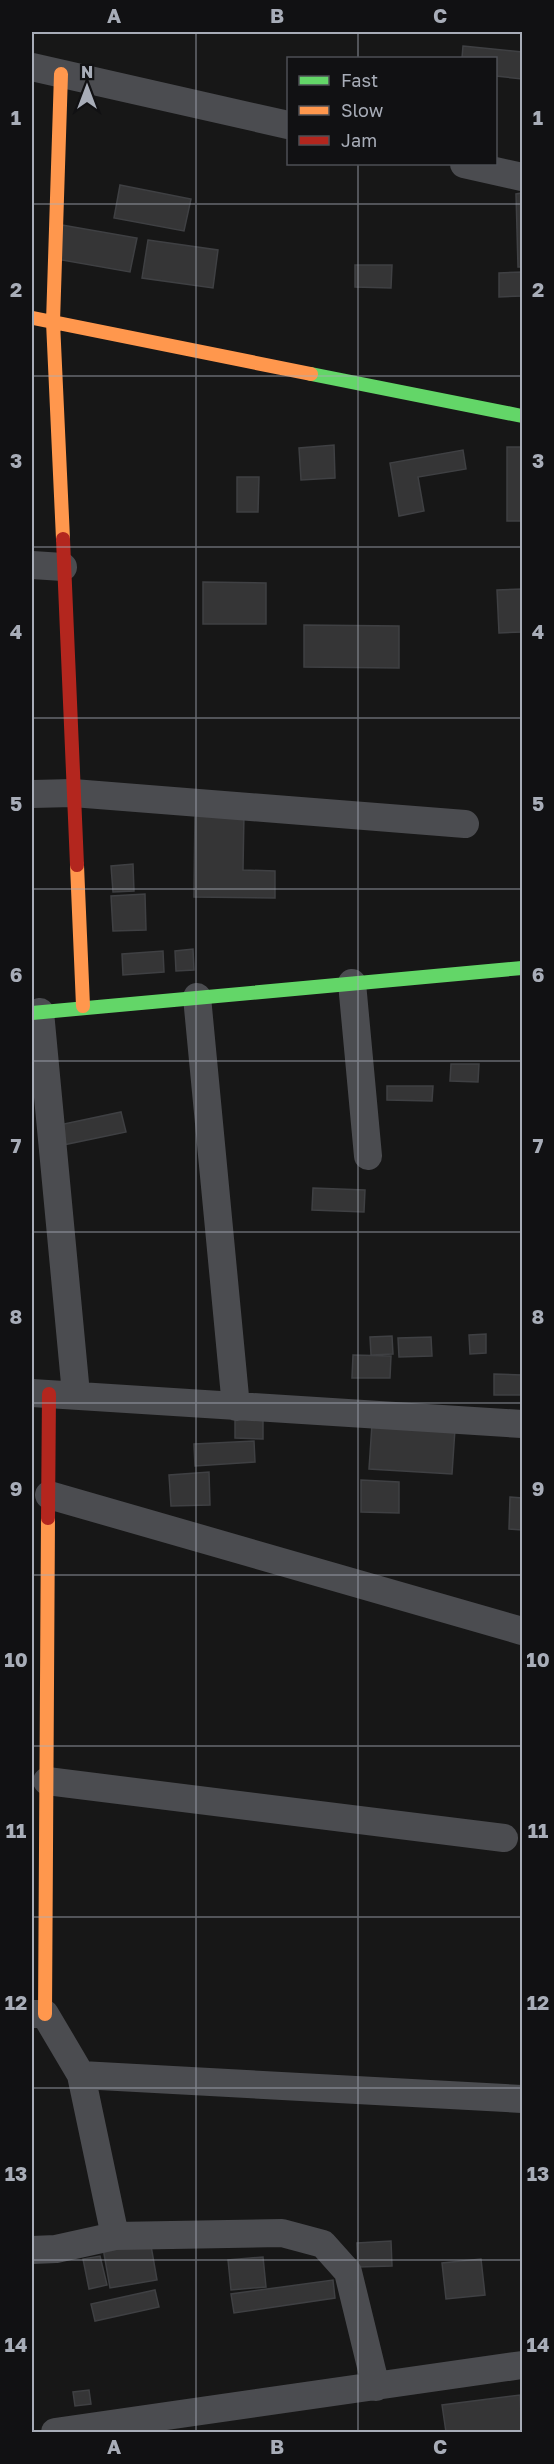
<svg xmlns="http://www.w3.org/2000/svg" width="554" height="2464" font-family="'Golos Text',sans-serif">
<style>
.building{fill:#353536;stroke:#3f4043;stroke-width:1.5}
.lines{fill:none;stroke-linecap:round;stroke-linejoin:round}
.street{stroke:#4b4c50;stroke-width:28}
.fast{stroke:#63d668;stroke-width:14}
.slow{stroke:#ff974d;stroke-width:14}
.jam{stroke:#b3261e;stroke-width:14}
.grid{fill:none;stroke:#a8adb8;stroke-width:1.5;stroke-opacity:0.55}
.neatline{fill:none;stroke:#a8adb8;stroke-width:2}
.grid-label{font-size:20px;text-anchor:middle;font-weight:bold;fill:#a8adb8}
</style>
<rect width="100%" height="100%" fill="#171717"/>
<path class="building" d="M463,46L522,52V79L496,76V58H462Z
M120,185L191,199L184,231L114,218Z
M522,193V267H518L516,194Z
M62,225L137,238L130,272L56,259Z
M148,240L218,250L213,288L142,278Z
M355,265H392L391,288L355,287Z
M522,272V296L499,297V273Z
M334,445L335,478L301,480L299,448Z
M507,447H522V521H507Z
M463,450L466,469L418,477L424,511L399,516L390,463Z
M237,477H259L258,512H237Z
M203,582L266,583V624H203Z
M522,589V632L499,633L497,590Z
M304,625L399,626V668L304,667Z
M195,812L244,813L243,870L275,871V898L194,897Z
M133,864L134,891L113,892L111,866Z
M145,894L146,930L113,931L111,896Z
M193,949L194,970L176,971L175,951Z
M163,951L164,972L123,975L122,954Z
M451,1064H479L478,1082L450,1081Z
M387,1086H433L432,1101L387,1100Z
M121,1112L126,1132L63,1145L59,1125Z
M313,1188L365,1190L364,1212L312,1210Z
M486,1334V1353L470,1354L469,1335Z
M392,1336L393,1354L371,1355L370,1337Z
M431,1337L432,1356L399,1357L398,1338Z
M353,1355L391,1356L390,1378H352Z
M494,1374L522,1375V1395H494Z
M235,1409H263V1439L235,1438Z
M372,1424L455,1429L452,1474L369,1469Z
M254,1441L255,1462L195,1466L194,1444Z
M209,1472L210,1505L171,1506L169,1475Z
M361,1480L399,1482V1513L361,1512Z
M510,1497L522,1498V1530L509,1529Z
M150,2240L157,2280L110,2288L103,2248Z
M391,2241L392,2266L358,2267L357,2243Z
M100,2256L107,2285L89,2289L83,2259Z
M263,2257L266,2287L231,2290L228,2260Z
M481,2259L485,2295L446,2299L442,2263Z
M333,2280L335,2298L234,2313L231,2294Z
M155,2290L159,2307L95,2321L91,2304Z
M89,2390L91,2404L75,2406L73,2392Z
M520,2395L522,2432H446L442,2405Z"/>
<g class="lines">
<path class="street" d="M32,67L288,125
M464,164L522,177
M32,565L63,567
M32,794L73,793L465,824
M352,983L368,1156
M197,997L236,1407
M40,1012L76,1394
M32,1393L522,1424
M49,1495L522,1631
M47,1781L504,1838
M32,2014H45L81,2075L115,2236
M81,2075L522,2099
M32,2250L56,2249L115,2236L282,2233L323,2244L348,2272L376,2387
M55,2432L522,2365"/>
<path class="fast" d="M311,374L522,416
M32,1013L522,968"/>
<path class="slow" d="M61,74L53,322L63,539
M33,318L311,374
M77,865L83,1006
M45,2014L48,1518"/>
<path class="jam" d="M63,539L77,865
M48,1518L49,1394"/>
</g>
<path class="grid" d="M196,32V2432M358,32V58M358,164V2432M32,204H522M32,376H522M32,547H522M32,718H522M32,889H522M32,1061H522M32,1232H522M32,1403H522M32,1575H522M32,1746H522M32,1917H522M32,2088H522M32,2260H522"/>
<rect width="554" height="2464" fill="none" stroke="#111113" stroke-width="66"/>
<rect x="287" y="57" width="210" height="108" fill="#111113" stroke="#4d4f55" stroke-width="1.5"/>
<rect x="299" y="76" width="30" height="9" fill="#63d668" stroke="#4d4f55" stroke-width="1.5"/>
<text x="341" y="87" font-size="18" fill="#a8adb8">Fast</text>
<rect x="299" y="106" width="30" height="9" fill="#ff974d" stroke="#4d4f55" stroke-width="1.5"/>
<text x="341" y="117" font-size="18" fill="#a8adb8">Slow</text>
<rect x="299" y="136" width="30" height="9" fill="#b3261e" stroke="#4d4f55" stroke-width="1.5"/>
<text x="341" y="147" font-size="18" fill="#a8adb8">Jam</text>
<g transform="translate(87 87)" stroke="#111113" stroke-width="4.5" paint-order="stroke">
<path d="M0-4.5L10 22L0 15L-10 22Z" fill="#a8adb8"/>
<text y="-9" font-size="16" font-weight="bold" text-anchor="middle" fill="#a8adb8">N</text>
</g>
<rect x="33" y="33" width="488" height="2398" class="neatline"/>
<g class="grid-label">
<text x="114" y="23">A</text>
<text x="277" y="23">B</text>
<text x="440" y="23">C</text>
<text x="16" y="125">1</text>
<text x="538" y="125">1</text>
<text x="16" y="297">2</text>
<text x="538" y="297">2</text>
<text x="16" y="468">3</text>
<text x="538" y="468">3</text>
<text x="16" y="639">4</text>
<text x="538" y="639">4</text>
<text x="16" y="811">5</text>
<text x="538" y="811">5</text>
<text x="16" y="982">6</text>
<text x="538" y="982">6</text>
<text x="16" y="1153">7</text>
<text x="538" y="1153">7</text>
<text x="16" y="1324">8</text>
<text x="538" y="1324">8</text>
<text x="16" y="1496">9</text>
<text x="538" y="1496">9</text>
<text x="16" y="1667">10</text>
<text x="538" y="1667">10</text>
<text x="16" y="1838">11</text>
<text x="538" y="1838">11</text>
<text x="16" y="2010">12</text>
<text x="538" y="2010">12</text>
<text x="16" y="2181">13</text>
<text x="538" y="2181">13</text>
<text x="16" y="2352">14</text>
<text x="538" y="2352">14</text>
<text x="114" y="2454">A</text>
<text x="277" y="2454">B</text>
<text x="440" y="2454">C</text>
</g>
</svg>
